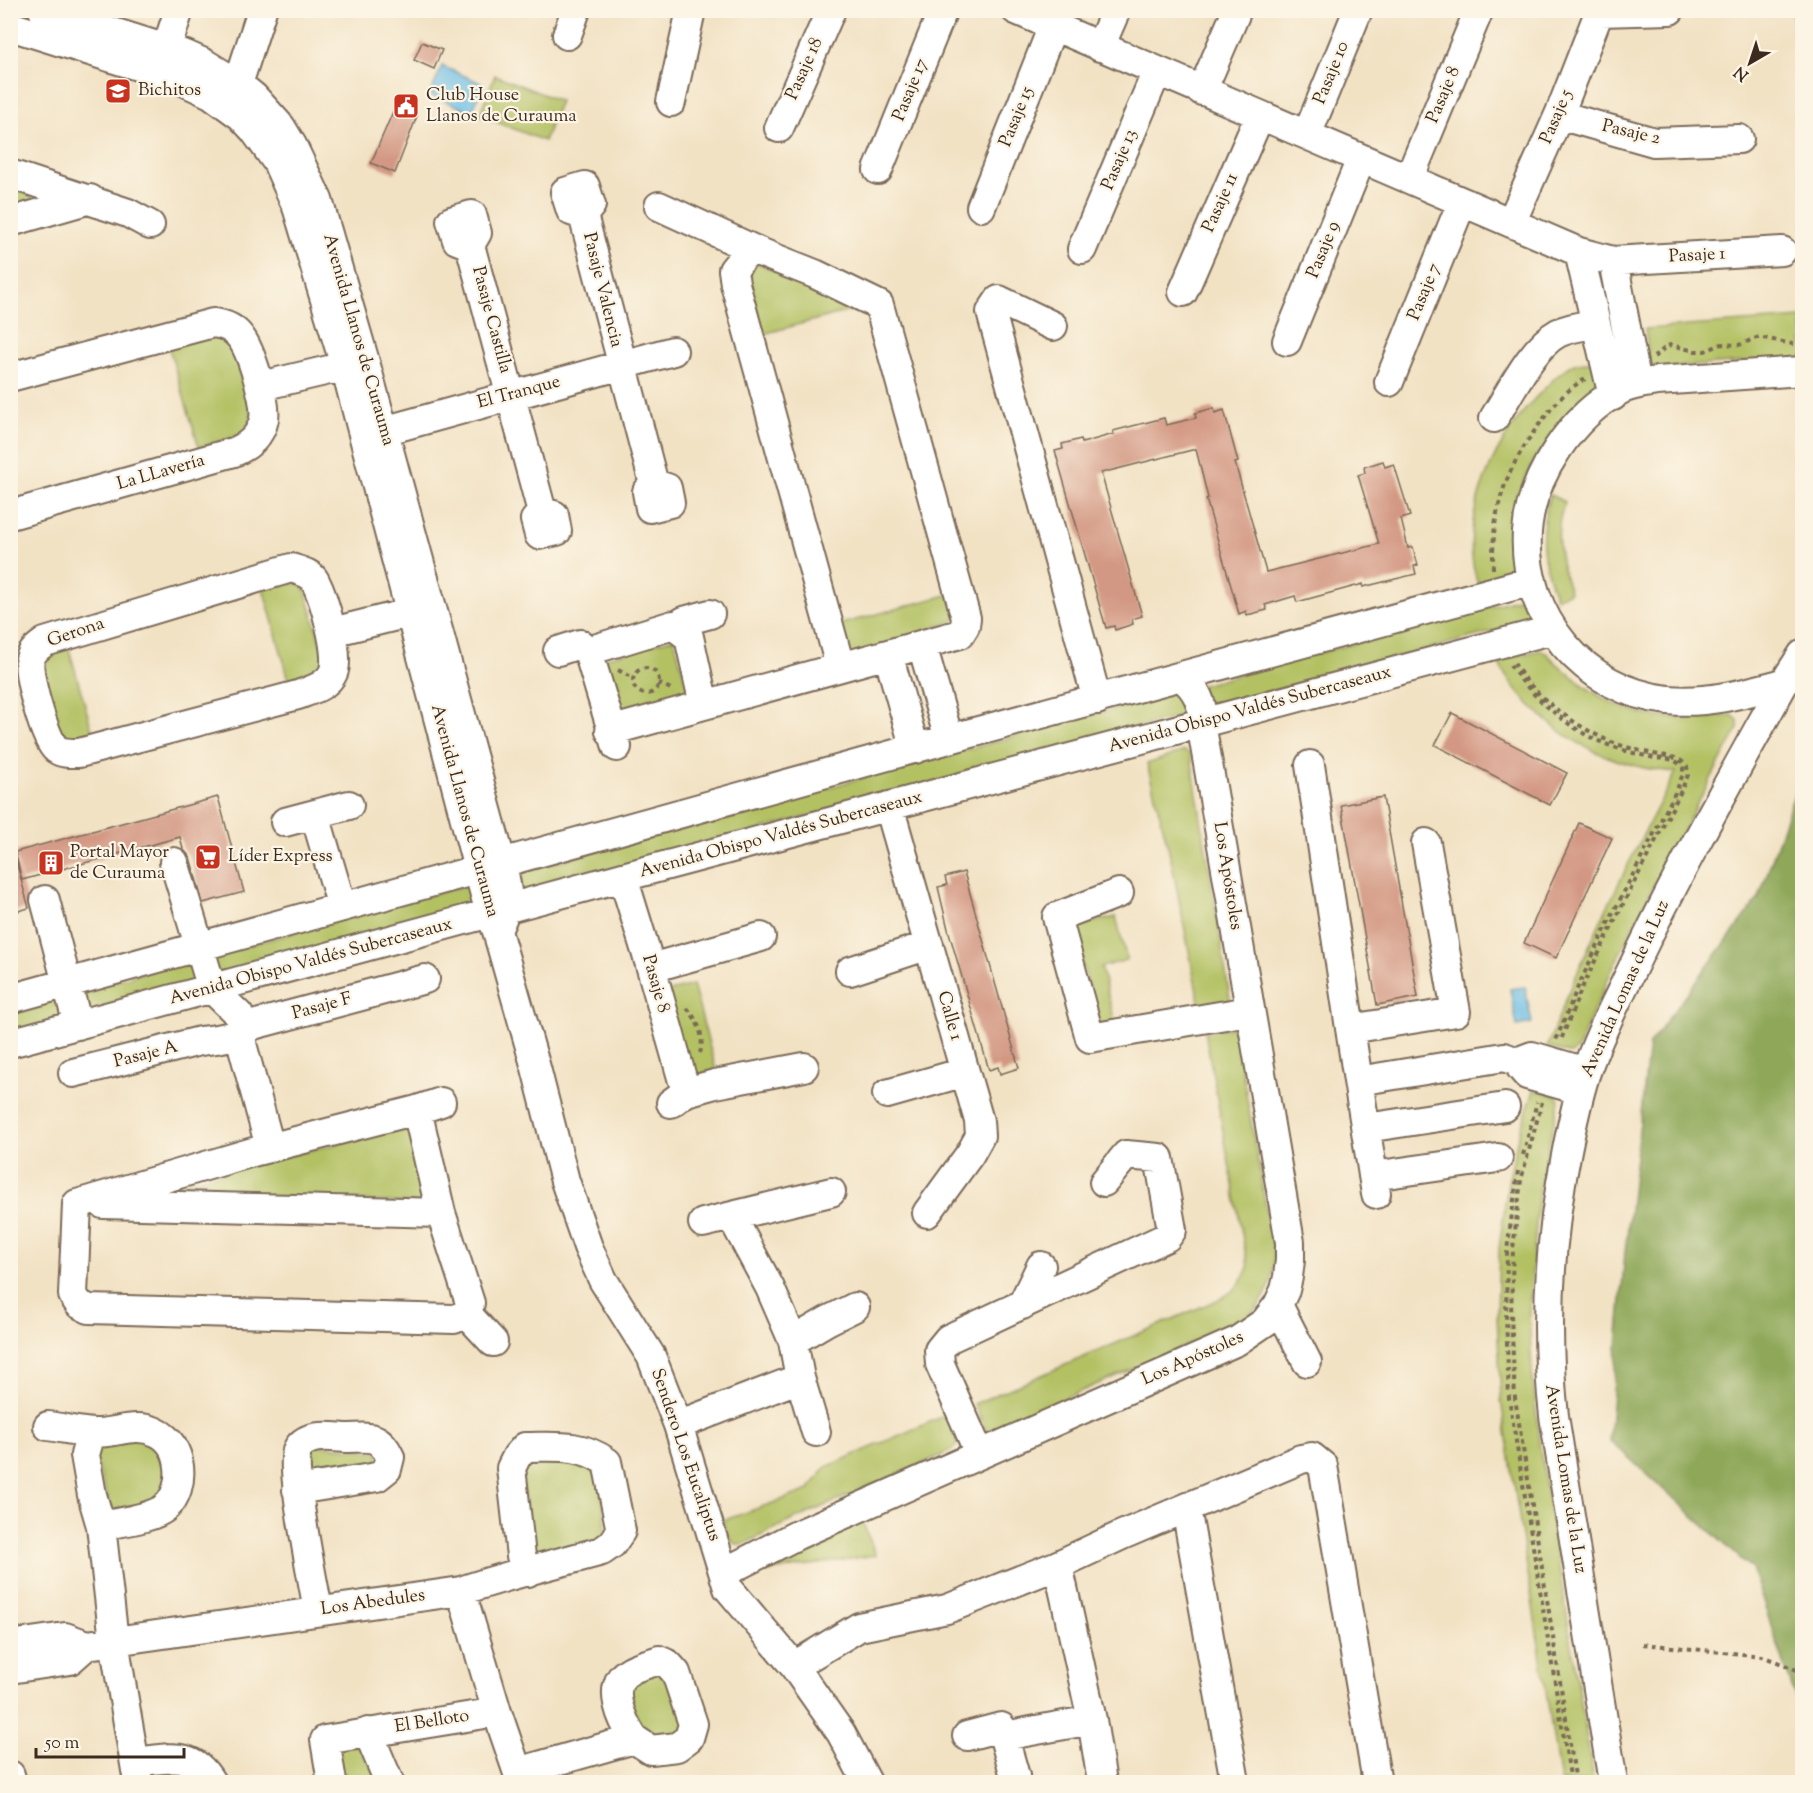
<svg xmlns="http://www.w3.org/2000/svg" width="1813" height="1793" font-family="'Sorts Mill Goudy',serif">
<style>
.green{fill:#b3c163;stroke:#777640;stroke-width:1.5}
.forest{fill:#8ea759;stroke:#64683c;stroke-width:1.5}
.water{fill:#6abee6;stroke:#527482;stroke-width:1.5}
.building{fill:#d39883}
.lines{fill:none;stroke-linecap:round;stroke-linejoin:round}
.minor-casing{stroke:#7b6a58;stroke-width:32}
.path{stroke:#7b6a58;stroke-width:4;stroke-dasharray:4.5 4.5;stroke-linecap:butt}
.minor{stroke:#fff;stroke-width:28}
.labels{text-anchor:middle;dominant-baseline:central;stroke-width:4.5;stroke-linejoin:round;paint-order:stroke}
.street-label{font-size:18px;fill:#3b2a1e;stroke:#fcf5e5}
.poi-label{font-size:18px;fill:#3b2a1e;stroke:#fcf5e5;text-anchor:start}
</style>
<rect width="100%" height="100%" fill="#fcf5e5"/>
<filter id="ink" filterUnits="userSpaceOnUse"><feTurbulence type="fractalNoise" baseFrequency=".0167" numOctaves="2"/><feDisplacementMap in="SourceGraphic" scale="12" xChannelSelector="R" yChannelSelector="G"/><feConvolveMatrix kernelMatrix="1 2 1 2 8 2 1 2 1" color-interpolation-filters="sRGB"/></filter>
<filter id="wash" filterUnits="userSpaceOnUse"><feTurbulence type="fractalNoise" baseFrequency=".008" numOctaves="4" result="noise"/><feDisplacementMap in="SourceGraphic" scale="24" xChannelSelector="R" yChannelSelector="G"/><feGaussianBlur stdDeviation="1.35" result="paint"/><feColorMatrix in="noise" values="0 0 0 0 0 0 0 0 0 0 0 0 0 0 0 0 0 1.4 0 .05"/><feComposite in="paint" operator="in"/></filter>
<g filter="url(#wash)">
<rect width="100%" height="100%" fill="#f2e2c4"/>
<path class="green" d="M1793,11H1802V185Z
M495,75L560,101L544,141L479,115Z
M11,187L31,195L33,203L11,209Z
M754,262L864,307L763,334L747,270Z
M1802,318V358L1649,369L1646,368L1639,353L1648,351L1645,329Z
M206,335L226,338L236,357L251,413C252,440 220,441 199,447L168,345Z
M1596,361L1602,384L1537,456L1529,471L1522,486L1513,523V569L1509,575L1478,584C1455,518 1497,434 1545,388C1554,379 1565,367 1577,363C1583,362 1590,362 1596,361Z
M1550,495L1565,502C1553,531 1559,563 1570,592L1556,598C1541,560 1538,534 1550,495Z
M287,582L301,584L306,592L326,662L324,668L291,687L263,588Z
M954,593L961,618L852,659L834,626Z
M1524,597L1532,621L521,894L516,873Z
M674,638L690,699L615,717L602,659Z
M68,645L95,741L60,746L39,656Z
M1540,650L1546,653C1605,711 1649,727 1732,715L1738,720V729C1681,834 1622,938 1578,1049L1571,1054L1547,1047C1583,952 1628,862 1676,772C1666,771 1655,770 1644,768C1600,758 1559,736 1528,703C1516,690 1505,678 1498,661Z
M1184,751L1189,753L1191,757L1230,999L1229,1002L1200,1007L1171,859L1147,764Z
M474,883L479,905L217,977L210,956Z
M1116,917L1127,960L1101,967L1116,1027L1099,1024L1074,934L1078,926Z
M193,959L199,981L84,1014L78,991Z
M693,985L716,1070L686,1078L663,993Z
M62,995L69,1018L11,1034V1009Z
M1233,1027L1235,1030L1274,1253C1275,1283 1264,1307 1239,1323L989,1431L985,1428L974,1404L1222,1298C1236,1290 1243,1281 1248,1267L1205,1032Z
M1534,1090L1557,1096L1559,1100L1539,1189L1529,1313L1532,1370L1539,1443L1594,1782H1560L1501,1400L1497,1315L1499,1248L1508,1182L1518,1137Z
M411,1125L427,1204L149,1191Z
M946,1415L956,1441L957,1445L951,1451L788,1522L744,1544H735L729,1538L722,1521L809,1490L826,1467Z
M145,1436L163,1447L170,1477L163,1496L148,1506L111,1509L93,1452L105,1439Z
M313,1444L378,1452L379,1468L311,1481L301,1470Z
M584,1457L599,1471L607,1538L537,1556L531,1541L521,1469L530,1458Z
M862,1521L876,1555L766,1572Z
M657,1669L668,1678L686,1725L677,1736H643L625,1689Z
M345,1744L365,1747L377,1782H341L334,1755Z
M180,1765L201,1782H146L157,1768Z"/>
<path class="forest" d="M1802,771V1717L1752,1569L1609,1440L1625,1252L1649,1044L1759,898Z"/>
<path class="water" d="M442,66L483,84L472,112L430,95Z
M1525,987L1532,1023L1517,1026L1510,989Z"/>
<g id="blocks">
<path class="building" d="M422,42L442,50L434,69L414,60Z
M395,107L417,116L395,173L371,163Z
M1214,408L1215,413L1224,410L1238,462L1235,463L1266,572L1379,544L1358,475L1365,473L1364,467L1383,461L1385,467L1394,464L1410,516L1401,519L1408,548L1413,547L1418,565L1414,566L1416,574L1363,587V584L1297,602L1295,596L1265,605L1267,610L1247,615L1246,611L1239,614L1206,499L1208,498L1196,449L1101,473L1142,616L1132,619L1133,624L1115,630L1114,626L1106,628L1055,451L1063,449L1062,444L1081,439L1082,443L1114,434L1113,431L1164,418L1166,425L1196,418L1195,413Z
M1452,713L1567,773L1550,805L1435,745Z
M218,797L244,892L203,903L190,857L183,849L180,837L22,880L15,852Z
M1383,797L1418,997L1377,1005L1341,805Z
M1579,823L1612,838L1556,958L1524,943Z
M10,858H15L29,908L10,913Z
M964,872L1019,1068L1000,1074L998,1067L989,1070L948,929L938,887L947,885L945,877Z"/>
</g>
</g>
<g filter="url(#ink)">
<use href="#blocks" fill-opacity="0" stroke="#7b6a58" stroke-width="1.5"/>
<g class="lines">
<defs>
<path id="minor" d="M43,10L186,55L204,63L238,84L254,97L281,127L292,145L318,200L365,362L502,865C508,891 511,900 499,926
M1016,10L1579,252L1613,261L1782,251
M1600,12L1670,10
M10,26L179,79L211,94L241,116L254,130L277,162L297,207L345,366L489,910L497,931L536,1068L565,1181L588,1247L603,1280L651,1356L678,1425L728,1588L794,1666L841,1733L867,1782
M567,35L576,10
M1100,47L1116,10
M166,50L179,10
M1202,91L1237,10
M229,98L238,84L262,10
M671,102L691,10
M1559,115L1654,142L1739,139
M779,128L831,10
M1307,135L1358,10
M878,170L943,10
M10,174L128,213L150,225
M1409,179L1479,10
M585,186L591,205L583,215L571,211L565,192Z
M659,206L757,251
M981,207L1053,26
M472,215L477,233L470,245L457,240L451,221Z
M583,215L654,484
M10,222L90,199
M1511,223L1559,115L1600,10
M470,245L542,512
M1082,249L1157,71
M1579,252L1613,396
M1613,261L1637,384
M1183,292L1260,115
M1053,326L999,300L991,312L1097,700
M1287,341L1361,159
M10,377L213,323C224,324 234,328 241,338C251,351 267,402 264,419C261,435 249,446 234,452L10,515
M1389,382L1462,202
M261,386L363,362
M1494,418C1510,393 1532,347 1558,333C1570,327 1583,326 1595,324
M369,435L673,351
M654,484L667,488L670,503L650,508L647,492Z
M542,512L554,515L557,531L539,535L535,520Z
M291,568C300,571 311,573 315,581C324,598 341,656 333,673C327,686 311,690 298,695L79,753C71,753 63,754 56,749C45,740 26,673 30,659C32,651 38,647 45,642Z
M679,629L684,621L710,614
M332,632L429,608
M922,645L949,739
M558,651L580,644L588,651L617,747
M588,651L673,625L689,637L704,705
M888,654L915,749
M1784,683C1746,693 1708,704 1668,700C1584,691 1522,617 1527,532C1531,476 1572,415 1622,389C1633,384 1645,383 1657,381L1802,371
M610,731L960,634L965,626L966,618L879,305L815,274L757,251L746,254L733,270L735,284L840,666
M1310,765L1358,1081L1504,1057L1521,1063
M889,806L979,1121L980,1136L970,1154L927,1213
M315,815L342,907
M285,822L349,805
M174,862L212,989L239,1015L243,1032L242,1044L270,1147
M623,877L651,968L686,1092
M1119,893L1057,917L1090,1038L1249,1011
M45,900L78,1025
M651,968L761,937
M850,971L929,945
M10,999L949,739L1532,581
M1350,1029L1456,1012L1426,843
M10,1043L623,877L1551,630
M73,1073L200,1041C219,1039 237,1037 253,1025L425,979
M1358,1081L1376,1194
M1580,1090L1527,1075L1521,1068L1524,1059L1532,1056L1586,1072
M887,1094L965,1072
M671,1103L686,1092L715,1084L804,1067
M417,1110L441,1213L470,1303L467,1314L493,1342
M1366,1128L1505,1107
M1373,1176L1498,1158
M77,1204L73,1295L79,1304L89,1309L454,1319L467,1314
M77,1204L253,1152L417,1110L441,1102
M103,1204L441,1213
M732,1217L770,1288L793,1341L800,1378L816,1432
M703,1223L831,1192
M1022,1305L1041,1266
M1278,1305L1307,1362
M793,1341L827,1321L855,1307
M678,1425L800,1378
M48,1426C63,1428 78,1432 93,1433C115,1434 135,1422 156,1432C183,1444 187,1487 166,1507C152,1519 119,1522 101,1526
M94,1433L89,1440L85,1455L92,1495L101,1526L114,1641L138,1782
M979,1453L940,1364L939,1350L948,1339L1167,1237L1172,1230L1159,1158L1126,1155L1104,1182
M297,1490L377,1477L387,1469L390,1457C379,1433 369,1438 345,1438C330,1437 308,1433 298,1448C288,1461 314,1587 318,1610
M1186,1508L1235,1782
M1058,1565L1092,1720L1102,1782
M725,1572L797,1535L1237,1341L1265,1322L1278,1305L1285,1290L1288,1277L1290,1260V1242L1201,723C1205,706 1196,687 1181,677
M461,1591L497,1712L521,1782
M10,1645L65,1637L87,1645L461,1591C507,1575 555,1564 602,1551L612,1544L621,1531L607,1462C580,1443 556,1447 525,1447L517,1456L511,1468L521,1556L528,1572
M794,1666L859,1627L947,1609L1058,1565L1122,1535L1301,1459L1312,1457L1323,1466L1377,1782
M10,1669L70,1660L87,1645
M368,1732L389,1782
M967,1736L1001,1727L1015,1776
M1004,1736L1092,1720
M135,1762C168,1759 192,1749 211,1782
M518,1772L634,1739L651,1750L677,1747L689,1738L693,1724L676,1673L668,1664L659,1660C649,1664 636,1666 628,1672C605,1686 623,1722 634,1739
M10,1775L12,1782
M332,1782L325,1740L497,1712
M1613,1782L1554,1416C1544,1326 1549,1239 1567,1150C1572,1125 1577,1100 1585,1075C1597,1038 1616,1003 1633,967C1679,870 1732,777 1784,683L1802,655"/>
</defs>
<use href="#minor" class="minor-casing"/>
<path class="path" d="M1654,357L1667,346L1671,345L1695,351H1705L1722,344L1739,345L1759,337L1802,346
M1493,569C1492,510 1503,474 1538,426C1552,407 1566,389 1587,378
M1514,663C1533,697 1586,735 1623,746C1633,749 1644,752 1654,754C1668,757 1677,755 1687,766L1688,775L1681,791L1615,920L1581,990L1561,1040
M1510,665C1529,694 1569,729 1601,742C1617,749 1636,754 1654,758C1660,759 1667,758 1672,760C1677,761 1680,765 1683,768V774L1677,789L1609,921L1576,991L1556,1040
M633 681a13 13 0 1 1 26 0a13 13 0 1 1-26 0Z
M618,670L633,678
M658,683L671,689
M687,1008C698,1020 705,1037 700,1053
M1542,1102L1521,1180L1513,1249L1511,1315L1515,1398L1576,1782
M1523,1155L1537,1102
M1518,1171L1507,1250L1506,1316L1509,1398L1571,1782
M1643,1644L1762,1656L1802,1672"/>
<use href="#minor" class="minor"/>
</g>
</g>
<defs>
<symbol id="school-square" viewBox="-11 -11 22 22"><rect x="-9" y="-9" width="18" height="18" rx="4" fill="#c8321e" stroke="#fcf5e5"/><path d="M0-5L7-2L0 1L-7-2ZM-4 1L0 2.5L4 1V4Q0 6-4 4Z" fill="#fff"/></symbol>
<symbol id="civic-square" viewBox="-11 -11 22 22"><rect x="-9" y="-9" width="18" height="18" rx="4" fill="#c8321e" stroke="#fcf5e5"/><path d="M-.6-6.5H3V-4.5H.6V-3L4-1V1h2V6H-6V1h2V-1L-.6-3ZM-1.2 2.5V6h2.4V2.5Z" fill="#fff"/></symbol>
<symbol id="supermarket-square" viewBox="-11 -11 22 22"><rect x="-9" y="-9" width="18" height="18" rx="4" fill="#c8321e" stroke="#fcf5e5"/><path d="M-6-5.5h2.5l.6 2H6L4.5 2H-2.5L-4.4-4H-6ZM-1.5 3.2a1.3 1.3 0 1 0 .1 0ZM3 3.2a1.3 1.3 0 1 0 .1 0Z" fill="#fff"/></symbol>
<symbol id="building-square" viewBox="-11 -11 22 22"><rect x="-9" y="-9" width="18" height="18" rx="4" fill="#c8321e" stroke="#fcf5e5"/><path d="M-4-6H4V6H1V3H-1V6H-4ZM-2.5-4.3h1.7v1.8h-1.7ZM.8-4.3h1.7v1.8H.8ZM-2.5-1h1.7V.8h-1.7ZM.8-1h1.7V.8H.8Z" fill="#fff"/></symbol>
</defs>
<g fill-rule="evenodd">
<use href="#school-square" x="103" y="76" width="30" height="30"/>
<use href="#civic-square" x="391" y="91" width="30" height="30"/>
<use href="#supermarket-square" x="193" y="842" width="30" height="30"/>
<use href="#building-square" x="36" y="848" width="30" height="30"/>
</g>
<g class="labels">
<g class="street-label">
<text transform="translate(805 69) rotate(-66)">Pasaje 18</text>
<text transform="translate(1332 73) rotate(-68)">Pasaje 10</text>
<text transform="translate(911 90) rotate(-68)">Pasaje 17</text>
<text transform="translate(1444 95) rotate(-67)">Pasaje 8</text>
<text transform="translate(1017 117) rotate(-68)">Pasaje 15</text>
<text transform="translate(1557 117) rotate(-67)">Pasaje 5</text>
<text transform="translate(1631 133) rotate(13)">Pasaje 2</text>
<text transform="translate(1120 160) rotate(-67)">Pasaje 13</text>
<text transform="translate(1221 203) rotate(-66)">Pasaje 11</text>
<text transform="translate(1324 250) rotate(-68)">Pasaje 9</text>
<text transform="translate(1697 256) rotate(-3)">Pasaje 1</text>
<text transform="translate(602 290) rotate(76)">Pasaje Valencia</text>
<text transform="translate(1425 292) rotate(-68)">Pasaje 7</text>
<text transform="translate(491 320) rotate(75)">Pasaje Castilla</text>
<text transform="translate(358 340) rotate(74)">Avenida Llanos de Curauma</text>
<text transform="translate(519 393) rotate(-15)">El Tranque</text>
<text transform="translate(161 473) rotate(-16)">La LLavería</text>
<text transform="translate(76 633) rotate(-19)">Gerona</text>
<text transform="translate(1250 710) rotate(-15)">Avenida Obispo Valdés Subercaseaux</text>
<text transform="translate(464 811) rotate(75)">Avenida Llanos de Curauma</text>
<text transform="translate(781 835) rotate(-15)">Avenida Obispo Valdés Subercaseaux</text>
<text transform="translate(1227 876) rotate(81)">Los Apóstoles</text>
<text transform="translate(311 962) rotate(-15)">Avenida Obispo Valdés Subercaseaux</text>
<text transform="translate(655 984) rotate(74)">Pasaje 8</text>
<text transform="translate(1626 989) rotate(-66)">Avenida Lomas de la Luz</text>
<text transform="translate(322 1007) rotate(-15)">Pasaje F</text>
<text transform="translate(949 1016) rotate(74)">Calle 1</text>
<text transform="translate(146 1055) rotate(-14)">Pasaje A</text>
<text transform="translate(1193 1359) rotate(-24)">Los Apóstoles</text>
<text transform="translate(685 1455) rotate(71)">Sendero Los Eucaliptus</text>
<text transform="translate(1565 1479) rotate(81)">Avenida Lomas de la Luz</text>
<text transform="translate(373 1603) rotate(-8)">Los Abedules</text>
<text transform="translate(432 1722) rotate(-9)">El Belloto</text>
</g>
<g class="poi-label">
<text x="138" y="91">Bichitos</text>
<text x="426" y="96">Club House<tspan x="426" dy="21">Llanos de Curauma</tspan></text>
<text x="70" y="853">Portal Mayor<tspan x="70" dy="21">de Curauma</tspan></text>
<text x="228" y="857">Líder Express</text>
</g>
</g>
<rect width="1813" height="1793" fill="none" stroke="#fcf5e5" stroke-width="36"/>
<g transform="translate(1750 63) rotate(219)" stroke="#fcf5e5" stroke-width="4.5" paint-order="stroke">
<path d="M0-4.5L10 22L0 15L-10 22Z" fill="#3b2a1e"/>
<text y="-9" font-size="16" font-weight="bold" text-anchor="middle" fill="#3b2a1e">N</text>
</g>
<path d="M36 1748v9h148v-9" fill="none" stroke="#3b2a1e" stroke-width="3"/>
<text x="45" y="1748" font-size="18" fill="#3b2a1e" stroke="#fcf5e5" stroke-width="4.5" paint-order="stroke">50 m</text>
</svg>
